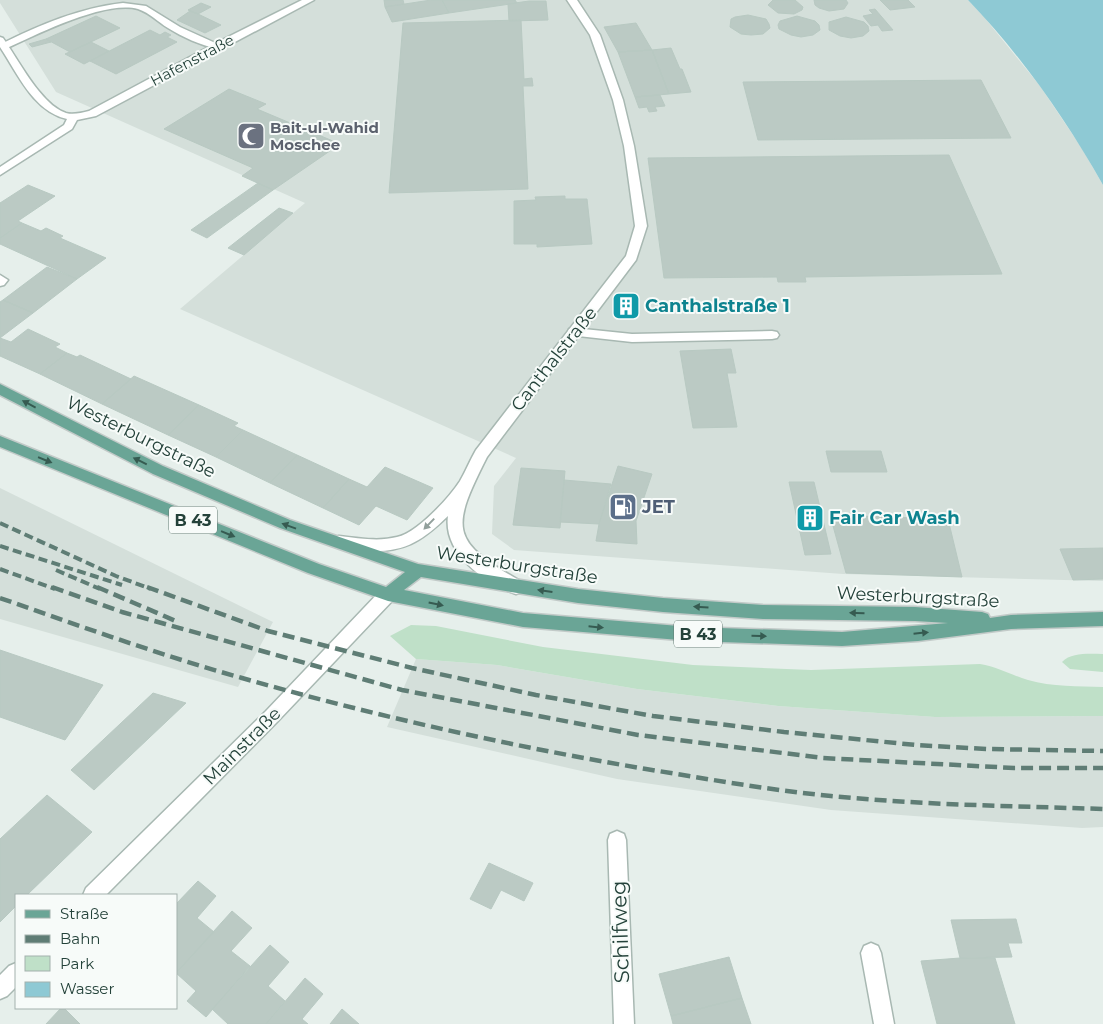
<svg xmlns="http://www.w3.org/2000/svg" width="1103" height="1024" font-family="Montserrat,sans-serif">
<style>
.built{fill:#d4dfda}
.green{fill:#bfe0c8}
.water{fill:#8ec9d4}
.building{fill:#bbcac4;stroke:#b8c9c2}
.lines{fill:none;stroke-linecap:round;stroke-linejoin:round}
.service-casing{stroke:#a8b8b2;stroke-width:3}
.minor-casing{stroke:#a8b8b2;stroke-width:3}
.primary-casing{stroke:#c2cac8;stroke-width:3}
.service{fill:#fff;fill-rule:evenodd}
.minor{fill:#fff;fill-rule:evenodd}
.primary{fill:#6aa596;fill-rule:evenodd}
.rail-far1{stroke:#5f7d75;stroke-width:4;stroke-dasharray:9 4.5;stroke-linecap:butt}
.rail{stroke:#5f7d75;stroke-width:4.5;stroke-dasharray:12 6;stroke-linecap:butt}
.oneway{fill:#365b51}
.oneway2{fill:#92a09c}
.labels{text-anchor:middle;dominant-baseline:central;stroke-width:4;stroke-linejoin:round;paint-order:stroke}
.far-street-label{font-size:15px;fill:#24423a;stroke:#f7fbf9}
.far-worship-label{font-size:15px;font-weight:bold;fill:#5b616d;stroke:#f7fbf9;text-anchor:start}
.shield{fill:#f7fbf9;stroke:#637a73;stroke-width:1}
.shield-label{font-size:16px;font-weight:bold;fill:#24423a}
.culture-label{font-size:18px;font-weight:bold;fill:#0d838f;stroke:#f7fbf9;text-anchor:start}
.street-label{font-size:18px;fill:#24423a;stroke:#f7fbf9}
.service-label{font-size:18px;font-weight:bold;fill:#4e5e75;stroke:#f7fbf9;text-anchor:start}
.near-street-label{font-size:21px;fill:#24423a;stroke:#f7fbf9}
</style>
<rect width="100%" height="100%" fill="#e6efeb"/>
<path class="built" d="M0,0H968L984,17L1040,86L1081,147L1103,185V581L843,574L514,550L492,534L494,486L516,458L180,309L305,203L56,92L0,3Z
M0,488L273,622L238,687L0,619Z
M416,659L497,665L637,689L778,706L935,717L1103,716V827L1082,828L831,810L617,779L387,727Z"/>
<path class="green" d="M411,625L436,626L543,647L693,665L811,670L980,664C998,667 1011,675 1028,680C1052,687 1079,686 1103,687V716L935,717L778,706L637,689L497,665L416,659L390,636Z
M1103,654V672L1070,669L1062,662C1072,652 1089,654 1103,654Z"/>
<path class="water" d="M968,0H1103V185C1065,118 1021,55 968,0Z"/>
<path class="building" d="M384,0H403L404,4L385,7Z
M431,0H442L449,13L392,22L385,7Z
M442,0H515L517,3L449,13Z
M773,0H795L803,7L802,10L794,14L778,13L768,5Z
M814,0H846L848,3L844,9L829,11L819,8L815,5Z
M880,0H908L915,7L890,10Z
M529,1H546L548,20L509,21L508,4Z
M201,3L211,7L198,14L188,10Z
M875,9L893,30L882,31L878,25L871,26L863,16L873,14L869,10Z
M190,11L198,14L221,25L205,33L177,20Z
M748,15L766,19L769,24L770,28L763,34L751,35L741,34L730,27L731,19L735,17Z
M96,16L120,28L70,52L46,39Z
M797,16L815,21L819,25L820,30L813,35L801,37L791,35L779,29L778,25L780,21Z
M846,17L864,22L868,26L869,31L863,36L851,38L840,36L829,30V22Z
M521,20L524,79L532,78L533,86H523L528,189L389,193L403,23Z
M636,23L652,50L618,52L604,27Z
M150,30L160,35L165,32L171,35L167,37L177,42L116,74L90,61Z
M46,39L51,42L32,47L29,44Z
M91,42L109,51L84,64L65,54Z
M671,48L680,69H682L691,92L669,94L652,50Z
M652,50L669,94L635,97L618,52Z
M981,80L1011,138L758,140L743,82Z
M229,89L266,104L257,109L340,144L273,190L242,176L253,168L164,129Z
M660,95L665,106L655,107L657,111L649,112L647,107L639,108L635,97Z
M949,155L1002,274L805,277L806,282H778L777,277L664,278L648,158Z
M258,183L273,190L207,238L191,230Z
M28,185L55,196L18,221L22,223L0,238V203Z
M565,196V199H587L592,244L537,247V244H514V201L536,200L535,197Z
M279,208L293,213L244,255L228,248Z
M22,223L41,231L46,228L63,236L60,238L106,258L77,279L0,244V238Z
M47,267L77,279L33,313L3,300Z
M626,296L637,299L625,317L614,314Z
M3,300L33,313L0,338V302Z
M28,329L60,344L55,347L67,353L40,374L0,356V338L11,342Z
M731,349L736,373H727L737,427L693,428L680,351Z
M67,353L77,357L80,355L131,379L102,404L40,374Z
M134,376L199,405L168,435L102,404Z
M199,405L238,423L234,426L243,430L216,457L168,435Z
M243,430L297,455L270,483L216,457Z
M826,451H881L887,472H831Z
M297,455L349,479L323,508L270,483Z
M618,466L652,474L636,521L637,544L596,541L599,524Z
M385,467L433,488L407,520L376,506L359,525L323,508L349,479L367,487Z
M521,468L565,471L560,528L513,525Z
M564,480L611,484L599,524L560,522Z
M789,482H814L831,554L805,555Z
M830,515L948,519L962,577L846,573Z
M1103,548V579L1073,580L1060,549Z
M0,650L103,685L65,740L0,717Z
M153,693L186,703L94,790L71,770Z
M47,795L92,832L27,895H16V906L0,922V839Z
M489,863L533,883L524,901L501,890L491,909L470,899Z
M198,881L216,896L197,918L214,932L176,973V904Z
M232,911L252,928L231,951L250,966L206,1017L187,1001L196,991L176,973Z
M1016,919L1022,943H1008L1012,957L960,958L951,920Z
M270,945L289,962L268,986L285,1001L266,1024H228L212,1009Z
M729,957L742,998L671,1016L659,974Z
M960,958H995L1015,1024H937L921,961Z
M305,978L323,994L302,1019L308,1024H266Z
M742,998L751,1024H673L671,1016Z
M61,1008H64L80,1024H46Z
M342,1009L359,1024H330Z"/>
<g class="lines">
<defs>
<path id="service" d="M123,3L146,6L180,27L222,46L217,49C201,45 182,37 168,28C158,22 150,13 138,9C105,0 38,34 7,48L0,47L1,44C40,25 79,8 123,3Z
M574,328L632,334L772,331L777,332L779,335L777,338L772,339L632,342L569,335L568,332L569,329Z"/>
<path id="minor" d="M302,0H314L96,116L77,120L72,129L0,175V167L64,125L67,119C33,111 18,74 0,47V37L3,38C18,59 41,105 66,113C73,115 81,113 89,111L214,44Z
M567,0H577L600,35L623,100L634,146L647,226L636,260L487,457C450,530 450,541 522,582L524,587L522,592L516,594C484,583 443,553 448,516C421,542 404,553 365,551C354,550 343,550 334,546L331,542L334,538L339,536C358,538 378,542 397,537C417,533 449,498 460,481C466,471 470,460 476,450L626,256L635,226L624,146L613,100L590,35Z
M0,275L8,280L4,285L0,286Z
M388,587L394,589L396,594L394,599L278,721L106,895H83L86,888L266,711L382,589Z
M617,831L624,834L626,840L634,1024H614L608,840L610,834Z
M871,943L878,946L881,953L894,1024H874L861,953L864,946Z
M16,963V987L7,996L0,999V975L9,966Z"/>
<path id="primary" d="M0,384L163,466L290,520L418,564L578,589L663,598L763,605L915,607L982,612L988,614L990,618L1011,615L1103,612V626L1011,629L918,641L842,646L691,641L523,627L388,601L308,573L0,447V436L319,564L386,587L405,572L280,528L153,474L0,395ZM421,577L578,603L663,612L763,619L915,621L948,623L842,632L691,627L523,613L404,590Z"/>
</defs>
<use href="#service" class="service-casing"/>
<use href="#minor" class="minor-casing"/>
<use href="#primary" class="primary-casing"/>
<use href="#service" class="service"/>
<use href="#minor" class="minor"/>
<use href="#primary" class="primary"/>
<path class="rail-far1" d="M0,523L116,576L151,589
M0,546L122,585
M0,569L55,589
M56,570L100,589"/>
<path class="rail" d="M52,587L122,612L402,690L638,735L823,758L1014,768H1103
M97,587L178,622
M147,587L268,631L412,668L536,695L653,716L784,732L916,745L988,749L1103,751
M0,598C80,626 160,655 242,678C375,716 510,746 646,769C708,779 769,790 831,796C921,805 1012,806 1103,809"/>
</g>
<defs><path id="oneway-solid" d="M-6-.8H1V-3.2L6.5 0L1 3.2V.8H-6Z" transform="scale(1.25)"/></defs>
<g class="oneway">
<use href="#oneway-solid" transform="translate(29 404) rotate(-152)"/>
<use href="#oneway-solid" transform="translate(45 460) rotate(22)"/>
<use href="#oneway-solid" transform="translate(140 461) rotate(-154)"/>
<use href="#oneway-solid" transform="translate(289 526) rotate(-160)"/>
<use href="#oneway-solid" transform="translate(228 534) rotate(22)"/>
<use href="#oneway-solid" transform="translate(545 591) rotate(-172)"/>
<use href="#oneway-solid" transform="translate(436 604) rotate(12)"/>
<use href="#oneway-solid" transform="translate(701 607) rotate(-176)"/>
<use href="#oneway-solid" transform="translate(857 613) rotate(-179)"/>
<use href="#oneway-solid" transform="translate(596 627) rotate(6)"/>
<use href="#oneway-solid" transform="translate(921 633) rotate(-6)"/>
<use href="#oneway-solid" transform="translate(759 636) rotate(2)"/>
</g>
<use class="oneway2" href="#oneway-solid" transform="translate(429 524) rotate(134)"/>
<defs>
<symbol id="mosque-square" viewBox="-11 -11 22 22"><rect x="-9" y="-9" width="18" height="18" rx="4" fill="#6b7280" stroke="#f7fbf9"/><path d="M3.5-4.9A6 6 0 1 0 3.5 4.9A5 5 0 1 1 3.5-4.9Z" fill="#fff"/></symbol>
<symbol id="building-square" viewBox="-11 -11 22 22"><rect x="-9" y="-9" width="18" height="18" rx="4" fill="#0f9aa8" stroke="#f7fbf9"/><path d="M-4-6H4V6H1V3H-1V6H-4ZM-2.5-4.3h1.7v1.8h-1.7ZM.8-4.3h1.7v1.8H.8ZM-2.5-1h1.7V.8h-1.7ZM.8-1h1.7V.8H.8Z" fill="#fff"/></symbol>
<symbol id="fuel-square" viewBox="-11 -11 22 22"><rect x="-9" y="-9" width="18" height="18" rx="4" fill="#5c6f8a" stroke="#f7fbf9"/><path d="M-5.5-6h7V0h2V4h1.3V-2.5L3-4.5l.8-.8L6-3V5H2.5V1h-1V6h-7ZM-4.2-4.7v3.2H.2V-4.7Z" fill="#fff"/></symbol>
</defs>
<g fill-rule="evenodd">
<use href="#mosque-square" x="235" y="120" width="32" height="32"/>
<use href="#building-square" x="610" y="290" width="32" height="32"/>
<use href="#fuel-square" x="607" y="491" width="32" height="32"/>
<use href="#building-square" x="794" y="502" width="32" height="32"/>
</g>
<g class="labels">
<g class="far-street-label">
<text transform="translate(192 60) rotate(-28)">Hafenstraße</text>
</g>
<g class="far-worship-label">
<text x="270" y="127">Bait-ul-Wahid<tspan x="270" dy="17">Moschee</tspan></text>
</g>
<g class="shield">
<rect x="169" y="506.5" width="48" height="27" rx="4"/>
<rect x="674" y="620.5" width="48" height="27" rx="4"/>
</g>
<g class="shield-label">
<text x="193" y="520">B 43</text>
<text x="698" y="634">B 43</text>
</g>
<g class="culture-label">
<text x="645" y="306">Canthalstraße 1</text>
<text x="829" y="518">Fair Car Wash</text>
</g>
<g class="street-label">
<text transform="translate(554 359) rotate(-52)">Canthalstraße</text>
<text transform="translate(141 437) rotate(26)">Westerburgstraße</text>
<text transform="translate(517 565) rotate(9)">Westerburgstraße</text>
<text transform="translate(918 597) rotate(3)">Westerburgstraße</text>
<text transform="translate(242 746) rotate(-45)">Mainstraße</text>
</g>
<g class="service-label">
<text x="642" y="507">JET</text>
</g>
<g class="near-street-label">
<text transform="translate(620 932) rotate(-92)">Schilfweg</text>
</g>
</g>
<rect x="15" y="894" width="162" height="115" fill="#f7fbf9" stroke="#a3b1ad"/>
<rect x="25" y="910" width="25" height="8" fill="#6aa596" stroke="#a3b1ad"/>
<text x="60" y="919" font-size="15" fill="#24423a">Straße</text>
<rect x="25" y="935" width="25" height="8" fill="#5f7d75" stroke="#a3b1ad"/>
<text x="60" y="944" font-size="15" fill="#24423a">Bahn</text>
<rect x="25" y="956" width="25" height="15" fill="#bfe0c8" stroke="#a3b1ad"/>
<text x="60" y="969" font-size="15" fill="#24423a">Park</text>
<rect x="25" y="982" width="25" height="15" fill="#8ec9d4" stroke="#a3b1ad"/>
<text x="60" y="994" font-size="15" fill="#24423a">Wasser</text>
</svg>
